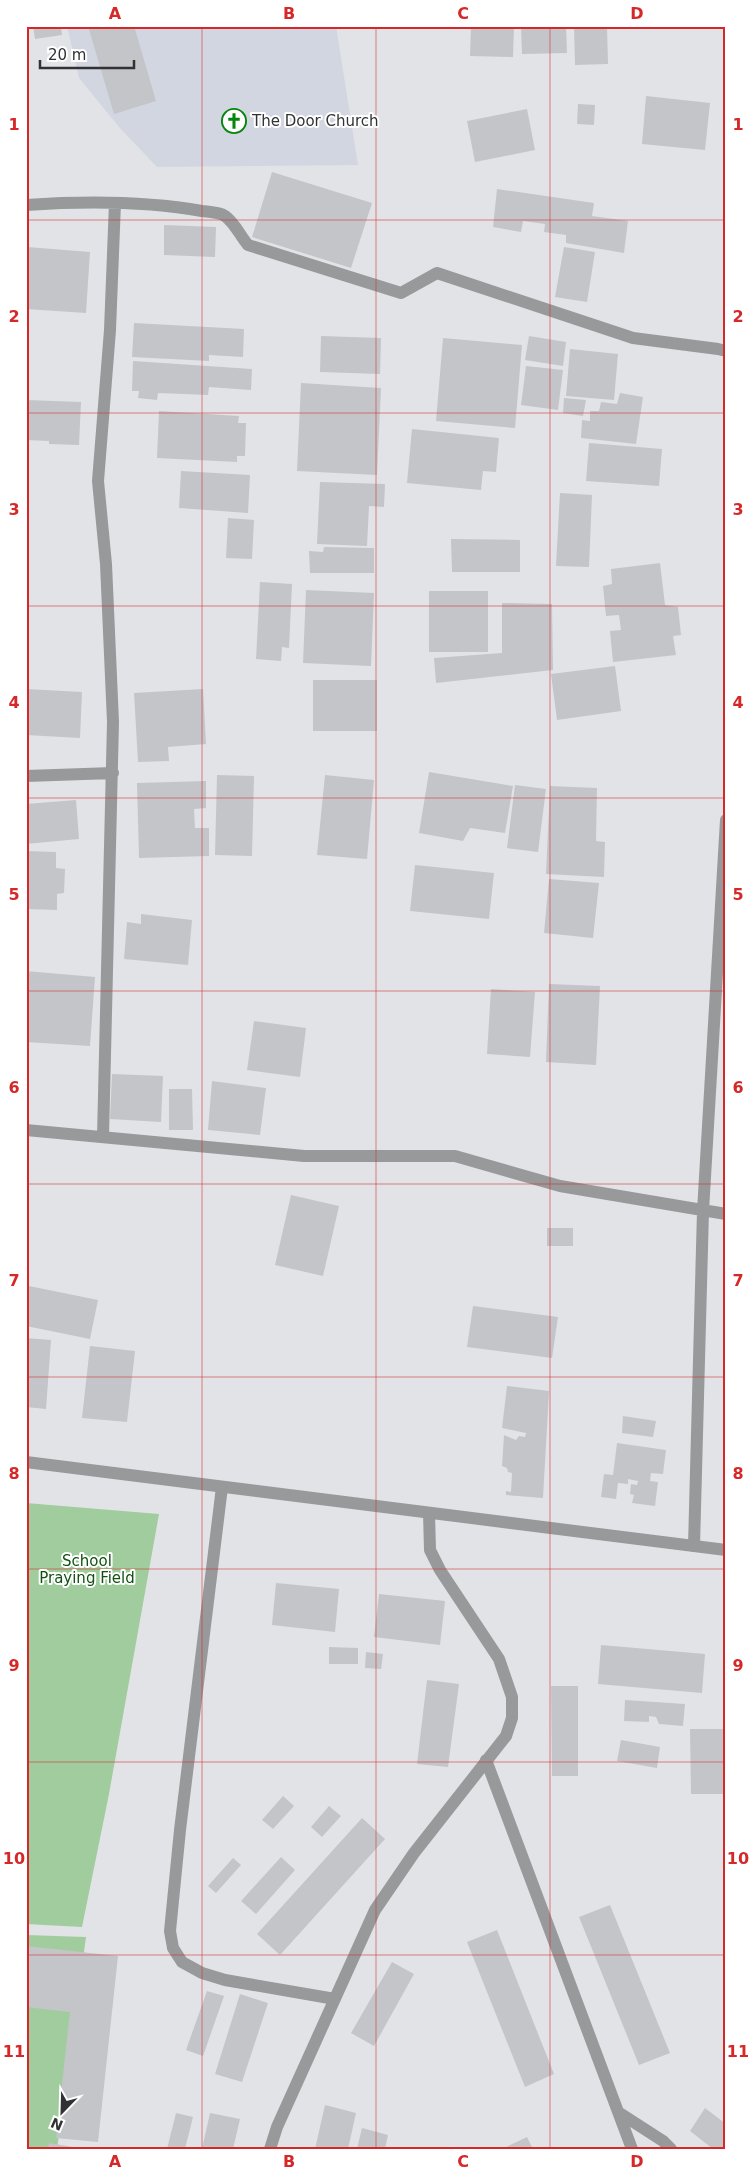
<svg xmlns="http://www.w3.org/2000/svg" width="752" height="2175" font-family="'DejaVu Sans',sans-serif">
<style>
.built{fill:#d2d6e1}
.green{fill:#a1cc9e}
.building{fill:#c4c5c9}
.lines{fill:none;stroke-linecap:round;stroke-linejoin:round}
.minor{stroke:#98999b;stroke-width:12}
.tertiary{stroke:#98999b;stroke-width:12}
.grid{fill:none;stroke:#d62828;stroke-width:1;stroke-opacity:0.55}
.labels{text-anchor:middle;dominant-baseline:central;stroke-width:4;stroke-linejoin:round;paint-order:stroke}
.poi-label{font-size:15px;fill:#313233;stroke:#fff;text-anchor:start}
.park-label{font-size:15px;fill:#105010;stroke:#fff}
.neatline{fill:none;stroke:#d62828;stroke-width:2}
.grid-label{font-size:16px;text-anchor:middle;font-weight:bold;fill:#d62828}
</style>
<rect width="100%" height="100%" fill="#e2e3e7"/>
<path class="built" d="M67,26H336L358,165L157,167L119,127L79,78Z"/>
<path class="green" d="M26,1503L159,1514L109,1794L82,1927L26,1924Z
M26,1935L86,1937L57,2149H26Z"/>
<path class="building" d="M33,26H61L62,35L35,39Z
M88,26H142L135,29L156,101L114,114Z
M471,26H514L513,57L470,56Z
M521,26H566L567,53L522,54Z
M574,26H607L608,64L575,65Z
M646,96L710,103L705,150L642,144Z
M578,104L595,105L594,125L577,124Z
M527,109L535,150L475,162L467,121Z
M272,172L372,203L351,268L252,237Z
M497,189L594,203L592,216L628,221L624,253L566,243V235L544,232L545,224L523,221L521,232L493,227Z
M164,225L216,227L215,257L164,255Z
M27,247L90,252L86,313L26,309Z
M564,247L595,252L587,302L555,297Z
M134,323L244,329L243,357L209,355V361L132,357Z
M321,336L381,338L380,374L320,372Z
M529,336L566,342L563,366L525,360Z
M443,338L522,345L515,428L436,421Z
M570,349L618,354L614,400L566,396Z
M133,361L252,369L251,390L209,387L208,395L158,393L157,400L138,398L139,391H132Z
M526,366L563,370L558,410L521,405Z
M301,383L381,388L377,475L297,471Z
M620,393L643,397L636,444L581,438L582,420L590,421V411H599L601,402L617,404Z
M564,398L586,400L583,416L563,413Z
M26,400L81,402L79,445L49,444V441L26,440Z
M159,411L239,416L238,423H246L245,456H237V462L157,458Z
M412,429L499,438L496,472L483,471L481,490L407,483Z
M589,443L662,449L659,486L586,481Z
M181,471L250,475L248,513L179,508Z
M320,482L385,484L384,507L369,506L367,546L317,544Z
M560,493L592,495L589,567L556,566Z
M228,518L254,520L252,559L226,558Z
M451,539L520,540V572H452Z
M324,547L374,548V573H310L309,551L323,552Z
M660,563L665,605L678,607L681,635L673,636L676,655L613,662L610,631L621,630L619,615L606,616L603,586L612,584L611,569Z
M260,582L292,584L289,648L282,647L281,661L256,659Z
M306,590L374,593L371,666L303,663Z
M429,591H488V652H429Z
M502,603L552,604L553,670L436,683L434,658L502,653Z
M615,666L621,711L557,720L551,674Z
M313,680H377V731H313Z
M26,689L82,692L80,738L26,735Z
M203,689L206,744L168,747L169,761L138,762L134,693Z
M429,772L513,786L505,833L470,828L463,841L419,833Z
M217,775L254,776L252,856L215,855Z
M325,775L374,780L367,859L317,855Z
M206,781V808L194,809L195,828H209V856L139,858L137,783Z
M515,785L546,789L538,852L507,848Z
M550,786L597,788L596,841L605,842L604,877L546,874Z
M76,800L79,839L26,844V804Z
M26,851L56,852V868L65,869L64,893L57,894V910L26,909Z
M415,865L494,873L489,919L410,911Z
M549,879L599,883L593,938L544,933Z
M141,914L192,920L188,965L124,959L127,922L141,924Z
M26,971L95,977L90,1046L26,1042Z
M549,984L600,986L596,1065L546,1062Z
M491,989L535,992L530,1057L487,1054Z
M254,1021L306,1028L300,1077L247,1070Z
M112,1074L163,1076L161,1122L110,1119Z
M212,1081L266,1088L260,1135L208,1130Z
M169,1089H192L193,1130H169Z
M291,1195L339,1206L323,1276L275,1265Z
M547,1228H573V1246H547Z
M29,1286L98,1300L90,1339L26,1326V1300Z
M473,1306L558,1317L552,1358L467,1347Z
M26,1338L51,1340L46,1409L26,1407Z
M90,1346L135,1351L127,1422L82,1418Z
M507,1386L549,1391L543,1498L506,1495V1491L511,1492L512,1473L508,1472L507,1468L502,1466L504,1435L516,1440L519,1436L525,1437L526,1433L502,1428Z
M623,1416L656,1421L653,1437L622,1433Z
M617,1443L666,1450L663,1474L651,1473L650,1481L658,1482L655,1506L632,1503L634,1495L630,1494L631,1484L637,1485L638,1481L628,1479V1484L618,1483L616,1499L601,1497L604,1474L613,1475Z
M276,1583L339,1589L335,1632L272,1625Z
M379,1594L445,1601L440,1645L374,1637Z
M601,1645L705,1654L702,1693L598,1684Z
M329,1647L358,1648V1664H329Z
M366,1652L383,1654L381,1669L365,1668Z
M427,1680L459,1684L448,1767L417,1764Z
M551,1686H578V1776H552Z
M625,1700L685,1704L683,1726L659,1724L656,1717L649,1716V1722L624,1721Z
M690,1729H726V1794H691Z
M621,1740L660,1747L657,1768L617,1761Z
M283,1796L294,1806L273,1829L262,1820Z
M329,1806L341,1816L322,1837L311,1827Z
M362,1818L385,1839L280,1955L257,1934Z
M281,1857L295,1870L256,1914L241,1901Z
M233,1858L241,1865L216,1893L208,1886Z
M610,1905L670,2053L639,2065L579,1917Z
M497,1930L554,2074L525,2087L467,1942Z
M26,1946L118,1956L98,2142L56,2138L70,2012L26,2007Z
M392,1962L414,1974L374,2046L351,2033Z
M207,1991L224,1996L203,2056L186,2050Z
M240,1994L268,2003L242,2082L215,2074Z
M325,2105L356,2113L348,2149H315Z
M705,2108L726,2124V2149H713L690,2131Z
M176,2113L193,2117L185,2149H167Z
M210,2113L240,2119L233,2149H202Z
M362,2128L388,2135L385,2149H357Z
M527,2137L533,2149H502Z
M49,2143L80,2148V2149H48Z"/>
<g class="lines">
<path class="minor" d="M26,205C84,201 145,201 202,211C209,212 219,212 225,216C235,223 240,236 248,245L401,293L437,273L633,338L718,349L726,351
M26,776L113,773
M26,1130L304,1156H455L560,1186L726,1214
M103,1137L113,722L106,564L98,481L110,330L115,203
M222,1487L180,1830L170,1931L173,1948L182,1962L202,1973L225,1980L335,1999
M694,1546L703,1211L726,820
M486,1760L632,2149
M618,2112L663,2141L671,2149
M270,2149L277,2127L375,1910L414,1853L506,1736L512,1718V1697L499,1659L440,1570L430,1550L429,1513"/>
<path class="tertiary" d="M26,1462L726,1550"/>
</g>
<path class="grid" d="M202,26V2149M376,26V2149M550,26V2149M26,220H726M26,413H726M26,606H726M26,798H726M26,991H726M26,1184H726M26,1377H726M26,1569H726M26,1762H726M26,1955H726"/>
<defs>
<symbol id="church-ring" viewBox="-11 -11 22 22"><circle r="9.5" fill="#fff" stroke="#04870c" stroke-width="1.5"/><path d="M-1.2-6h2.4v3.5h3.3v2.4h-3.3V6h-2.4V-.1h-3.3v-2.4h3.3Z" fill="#04870c"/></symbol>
</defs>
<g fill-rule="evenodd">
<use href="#church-ring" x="220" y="107" width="28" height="28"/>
</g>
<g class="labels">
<g class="poi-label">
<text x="252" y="121">The Door Church</text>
</g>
<g class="park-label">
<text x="87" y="1561">School<tspan x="87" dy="17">Praying Field</tspan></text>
</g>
</g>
<rect width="752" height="2175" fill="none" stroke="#ffffff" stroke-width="55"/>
<g transform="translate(62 2112) rotate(203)" stroke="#ffffff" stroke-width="4" paint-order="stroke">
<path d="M0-4L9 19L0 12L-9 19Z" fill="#313233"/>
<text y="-8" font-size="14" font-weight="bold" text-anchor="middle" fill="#313233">N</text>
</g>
<path d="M40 60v8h94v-8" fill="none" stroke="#313233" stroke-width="2.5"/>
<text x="48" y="60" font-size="15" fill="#313233" stroke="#ffffff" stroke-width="4" paint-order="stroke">20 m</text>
<rect x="28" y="28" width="696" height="2120" class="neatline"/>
<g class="grid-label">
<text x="115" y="19">A</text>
<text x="289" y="19">B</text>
<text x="463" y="19">C</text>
<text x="637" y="19">D</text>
<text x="14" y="130">1</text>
<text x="738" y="130">1</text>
<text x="14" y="322">2</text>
<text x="738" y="322">2</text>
<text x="14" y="515">3</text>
<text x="738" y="515">3</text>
<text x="14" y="708">4</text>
<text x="738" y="708">4</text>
<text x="14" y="900">5</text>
<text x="738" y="900">5</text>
<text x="14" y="1093">6</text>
<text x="738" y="1093">6</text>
<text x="14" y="1286">7</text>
<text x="738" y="1286">7</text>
<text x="14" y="1479">8</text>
<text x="738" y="1479">8</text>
<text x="14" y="1671">9</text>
<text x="738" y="1671">9</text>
<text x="14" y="1864">10</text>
<text x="738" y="1864">10</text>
<text x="14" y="2057">11</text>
<text x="738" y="2057">11</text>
<text x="115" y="2167">A</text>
<text x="289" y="2167">B</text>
<text x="463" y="2167">C</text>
<text x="637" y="2167">D</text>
</g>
</svg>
